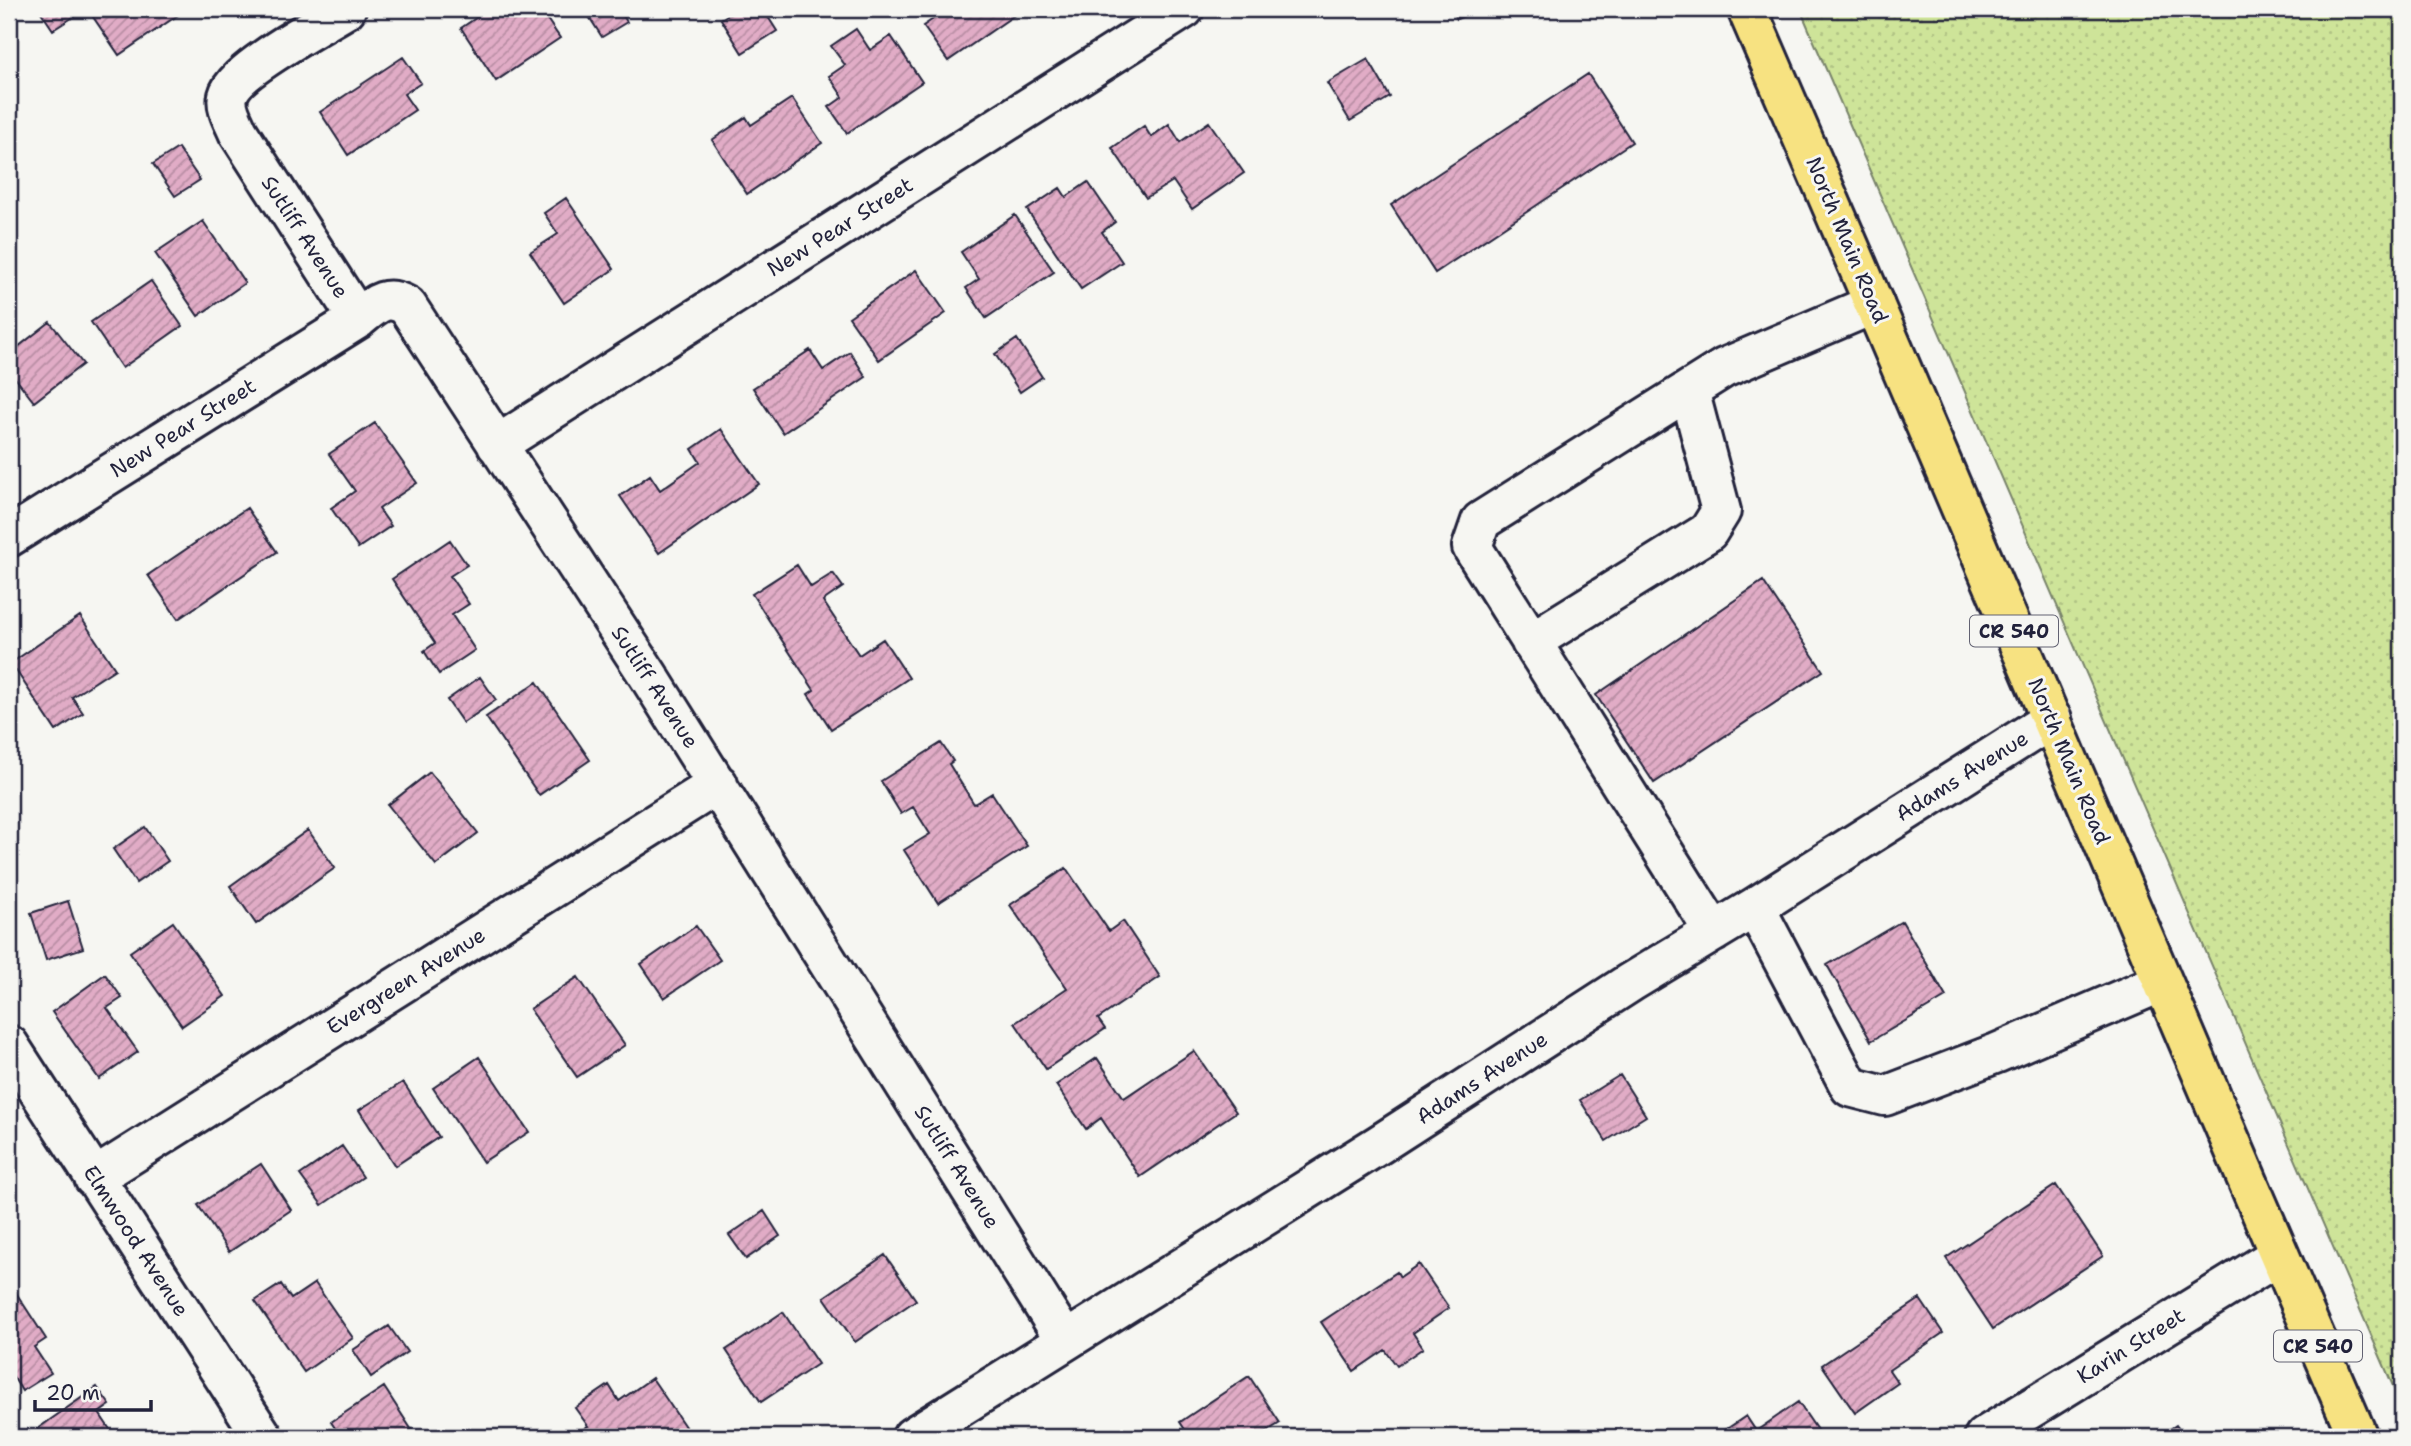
<svg xmlns="http://www.w3.org/2000/svg" width="2411" height="1446" font-family="'Shantell Sans',sans-serif">
<style>
.grass{fill:url(#grass-dots);stroke:#78836a;stroke-width:2}
.building{fill:url(#building-hatch);stroke:#22223b;stroke-width:2}
.lines{fill:none;stroke-linecap:round;stroke-linejoin:round}
.minor-casing{stroke:#22223b;stroke-width:44}
.major-casing{stroke:#22223b;stroke-width:44}
.minor{stroke:#f6f6f2;stroke-width:38}
.major{stroke:#f7e281;stroke-width:38}
.labels{text-anchor:middle;dominant-baseline:central;stroke-width:6;stroke-linejoin:round;paint-order:stroke}
.shield{fill:#f6f6f2;stroke:#626272;stroke-width:2}
.shield-label{font-size:19px;font-weight:bold;fill:#22223b}
.street-label{font-size:21px;fill:#22223b;stroke:#f6f6f2}
</style>
<defs>
<pattern id="grass-dots" width="8" height="8" patternUnits="userSpaceOnUse" patternTransform="scale(1.75)"><rect width="8" height="8" fill="#cee499"/><path d="M2 2h.1M6 6h.1" fill="none" stroke="#b1c385" stroke-width="1.8" stroke-linecap="round"/></pattern>
<pattern id="building-hatch" width="6" height="6" patternUnits="userSpaceOnUse" patternTransform="scale(1.75)"><rect width="6" height="6" fill="#e1acc6"/><path d="M-1 1l2-2M0 6l6-6M5 7l2-2" fill="none" stroke="#b68ca2"/></pattern>
</defs>
<rect width="100%" height="100%" fill="#f6f6f2"/>
<filter id="ink" filterUnits="userSpaceOnUse"><feTurbulence type="fractalNoise" baseFrequency=".0143" numOctaves="2"/><feDisplacementMap in="SourceGraphic" scale="14" xChannelSelector="R" yChannelSelector="G"/><feConvolveMatrix kernelMatrix="1 2 1 2 8 2 1 2 1" color-interpolation-filters="sRGB"/></filter>
<g filter="url(#ink)">
<path class="grass" d="M1804,9H2402V103L2397,107L2402,166V1407L1801,11Z"/>
<path class="building" d="M39,9H86L53,30Z
M92,9H187L119,55L89,11Z
M489,9H540L560,38L496,81L461,28Z
M584,9H619L627,22L602,37Z
M737,9H763L777,31L742,53L721,19Z
M948,9H1012L1016,14L948,61L923,26Z
M1452,9H1481L1457,19Z
M856,29L870,50L891,36L922,82L847,133L829,107L843,97L829,76L845,65L831,46Z
M403,57L421,83L404,94L415,110L348,155L320,112Z
M1368,59L1390,97L1350,121L1327,83Z
M1588,74L1632,142L1435,273L1391,205Z
M792,98L822,143L747,194L712,140L746,117L751,125Z
M1209,122L1244,173L1192,209L1173,181L1146,198L1112,148L1144,126L1151,137L1169,124L1180,142Z
M178,148L200,180L175,196L153,164Z
M1088,182L1115,222L1102,232L1122,262L1081,289L1027,210L1060,188L1066,197Z
M566,198L614,269L564,303L530,252L558,234L544,213Z
M1015,215L1054,272L986,318L966,288L979,279L961,252Z
M203,221L245,283L198,316L155,253Z
M916,270L946,313L879,360L849,317Z
M151,281L182,326L122,368L91,322Z
M50,322L83,364L34,402L9,370V354Z
M1017,339L1042,377L1020,392L995,354Z
M810,350L823,370L850,352L866,377L783,433L753,388Z
M375,423L417,483L379,509L391,526L358,548L331,508L355,491L329,454Z
M721,429L759,484L659,553L620,496L650,475L660,490L700,462L692,449Z
M247,508L277,552L178,619L148,575Z
M450,540L467,565L450,576L469,604L452,615L475,650L439,674L424,651L435,643L392,579Z
M797,565L811,587L833,573L843,587L823,601L859,655L883,639L909,678L831,729L808,694L814,690L752,594Z
M1763,581L1823,671L1654,783L1596,695Z
M80,616L115,669L72,697L83,713L56,731L11,663Z
M480,677L496,700L463,723L447,700Z
M537,682L590,760L539,795L486,717Z
M941,743L953,761L949,764L974,804L992,793L1027,846L938,903L904,850L930,834L913,807L901,814L881,781Z
M430,772L478,833L436,865L388,805Z
M145,827L168,861L136,883L113,849Z
M308,830L335,868L256,924L230,886Z
M1066,868L1109,931L1123,921L1160,977L1098,1019L1105,1029L1046,1069L1015,1023L1067,988L1010,905Z
M68,901L83,948L46,960L31,913Z
M1902,921L1946,997L1871,1041L1827,965Z
M173,922L225,996L182,1026L130,952Z
M696,926L720,960L664,998L641,964Z
M105,974L122,998L107,1008L138,1052L99,1079L52,1012Z
M578,977L625,1045L577,1077L530,1009Z
M1194,1051L1236,1112L1140,1177L1101,1118L1086,1129L1056,1085L1097,1058L1124,1098Z
M479,1057L529,1132L483,1162L433,1088Z
M1620,1075L1646,1116L1606,1141L1580,1100Z
M403,1082L439,1137L395,1166L359,1110Z
M342,1146L363,1177L322,1205L300,1175Z
M261,1164L291,1210L229,1252L198,1205Z
M2056,1185L2103,1256L1993,1329L1946,1258Z
M764,1211L780,1236L746,1259L729,1235Z
M885,1255L916,1300L855,1342L824,1297Z
M1419,1264L1449,1308L1413,1333L1423,1348L1397,1366L1385,1350L1354,1371L1321,1322L1397,1272L1400,1277Z
M9,1282L46,1339L34,1347L51,1373L22,1391L9,1370Z
M315,1283L353,1338L304,1372L255,1301L281,1284L291,1299Z
M1920,1299L1943,1333L1889,1370L1898,1383L1855,1413L1822,1365Z
M783,1312L818,1364L761,1402L726,1350Z
M389,1326L407,1352L371,1377L353,1350Z
M1249,1376L1280,1423L1258,1437H1190L1180,1422Z
M652,1378L692,1437H571L588,1426L575,1408L609,1385L619,1401Z
M97,1387L110,1405L99,1413L115,1437H42L37,1429Z
M384,1387L415,1435L412,1437H341L331,1422Z
M1798,1402L1819,1433L1813,1437H1715L1746,1416L1756,1431Z
M2176,1425L2185,1437H2158Z"/>
<g class="lines">
<defs>
<path id="minor" d="M346,9C322,24 234,70 228,96C225,108 234,122 238,132L358,319
M497,445L1184,9
M9,537L358,319C375,305 385,293 407,306L648,675L1065,1340
M1531,642L1708,532L1721,511L1689,390
M1755,907L1850,1087L1885,1096L1997,1053L2162,982
M1714,932L1472,547L1481,521L1724,368L1874,304
M9,1045L263,1437
M94,1178L718,784
M912,1437L1380,1144L1631,982L1755,907L2052,719
M1984,1437L2279,1255"/>
<path id="major" d="M1747,9C1953,484 2152,962 2358,1437"/>
</defs>
<use href="#minor" class="minor-casing"/>
<use href="#major" class="major-casing"/>
<use href="#minor" class="minor"/>
<use href="#major" class="major"/>
</g>
</g>
<g class="labels">
<g class="shield">
<rect x="1970" y="615.5" width="88" height="31" rx="5"/>
<rect x="2274" y="1330.5" width="88" height="31" rx="5"/>
</g>
<g class="shield-label">
<text x="2014" y="631">CR 540</text>
<text x="2318" y="1346">CR 540</text>
</g>
<g class="street-label">
<text transform="translate(840 227) rotate(-32)">New Pear Street</text>
<text transform="translate(305 237) rotate(57)">Sutliff Avenue</text>
<text transform="translate(1847 240) rotate(67)">North Main Road</text>
<text transform="translate(183 428) rotate(-32)">New Pear Street</text>
<text transform="translate(655 687) rotate(57)">Sutliff Avenue</text>
<text transform="translate(2069 761) rotate(67)">North Main Road</text>
<text transform="translate(1962 776) rotate(-32)">Adams Avenue</text>
<text transform="translate(406 981) rotate(-32)">Evergreen Avenue</text>
<text transform="translate(1482 1078) rotate(-33)">Adams Avenue</text>
<text transform="translate(957 1167) rotate(58)">Sutliff Avenue</text>
<text transform="translate(136 1241) rotate(57)">Elmwood Avenue</text>
<text transform="translate(2131 1346) rotate(-32)">Karin Street</text>
</g>
</g>
<rect width="2411" height="1446" fill="none" stroke="#f6f6f2" stroke-width="35"/>
<rect x="18" y="18" width="2376" height="1411" fill="none" stroke="#22223b" stroke-width="2.5" filter="url(#ink)"/>
<path d="M35 1400v10h116v-10" fill="none" stroke="#22223b" stroke-width="3.5"/>
<text x="46" y="1400" font-size="21" fill="#22223b" stroke="#f6f6f2" stroke-width="5" paint-order="stroke">20 m</text>
</svg>
